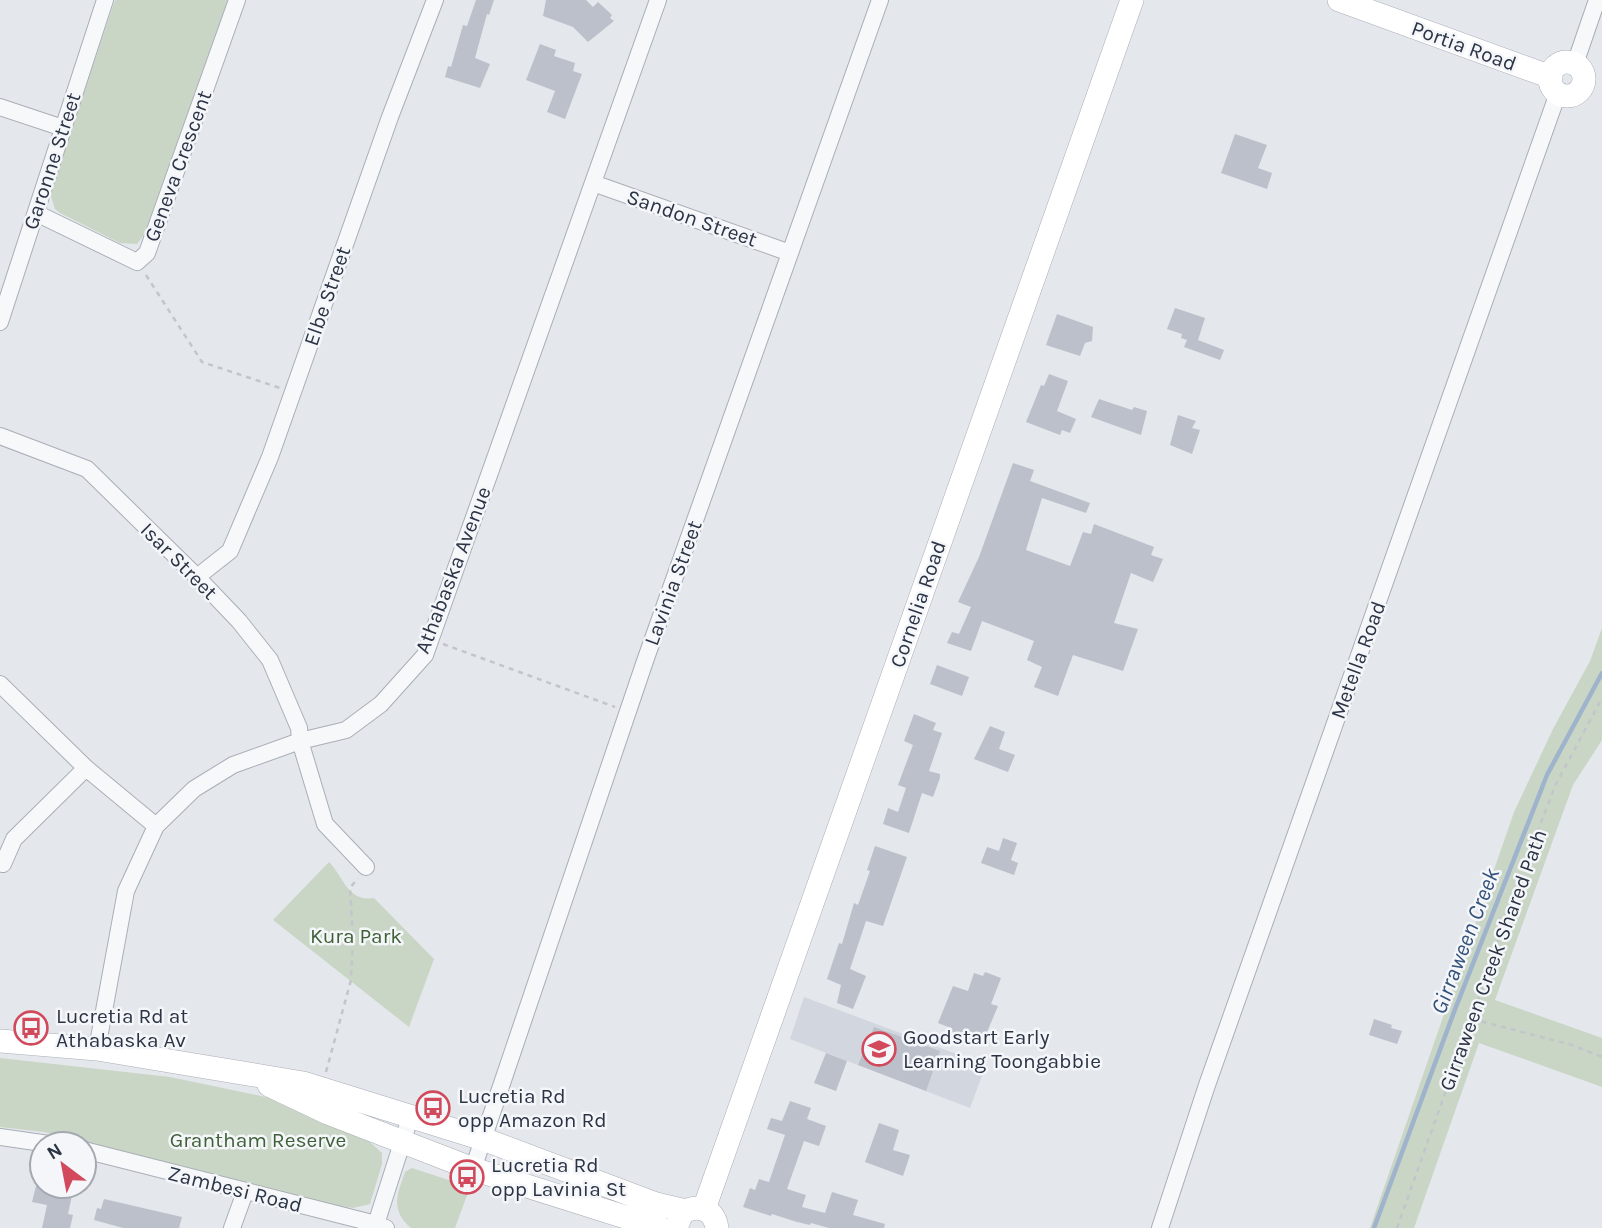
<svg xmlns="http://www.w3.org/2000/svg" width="1602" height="1228" font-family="Karla,sans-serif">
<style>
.built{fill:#d2d6de}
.green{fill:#c9d6c5}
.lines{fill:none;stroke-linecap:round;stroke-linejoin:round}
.stream{stroke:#9fb4cc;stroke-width:4.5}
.building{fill:#bbc0ca}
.street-casing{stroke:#a9aeb7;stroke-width:18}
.secondary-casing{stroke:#a9aeb7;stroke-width:24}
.path{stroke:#c2c5cb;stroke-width:2.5;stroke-dasharray:5 5;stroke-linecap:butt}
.street{stroke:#f7f8fa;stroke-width:16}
.secondary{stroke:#fff;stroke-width:23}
.labels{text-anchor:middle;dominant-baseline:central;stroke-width:5;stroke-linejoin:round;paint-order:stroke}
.street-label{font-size:21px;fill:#2b3445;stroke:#f4f6f9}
.park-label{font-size:21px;fill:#3f6138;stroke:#f4f6f9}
.poi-label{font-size:21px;fill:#2b3445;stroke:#f4f6f9;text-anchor:start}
.water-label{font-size:23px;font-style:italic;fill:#34527a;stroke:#f4f6f9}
</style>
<rect width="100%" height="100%" fill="#e4e7ec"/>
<path class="built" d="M804,997L986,1065L970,1108L790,1039Z"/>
<path class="green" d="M115,0H227V2L144,235L137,244L120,243L60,213L55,209L50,193Z
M1602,628V740L1573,785L1495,1000L1602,1038V1087L1479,1043L1414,1228H1370L1514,812L1553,729L1590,661Z
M329,862C344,877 347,902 374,898L434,959L409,1027L273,920Z
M0,1058L170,1077L271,1098L363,1136L382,1153V1164L370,1204L353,1208L333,1205L44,1132L0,1127Z
M412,1168L470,1187L455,1228H411C390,1210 397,1195 405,1172Z"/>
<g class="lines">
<path class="stream" d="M1374,1228L1454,1012L1547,775L1602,673"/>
</g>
<path class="building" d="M476,0H494L489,15L487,14L475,58L490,64L480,88L445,77L448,66L451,67L463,25L467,26Z
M546,0H586L593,7L598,2L612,15L610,18L614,21L588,42L573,27L543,16Z
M540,44L556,50L554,56L575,63L573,71L582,74L565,119L547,112L555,91L526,80Z
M1235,134L1267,145L1258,168L1272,173L1267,189L1221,173Z
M1175,308L1205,318L1198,340L1224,350L1220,360L1184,347L1187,340L1181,338L1182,334L1167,329Z
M1057,314L1093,327L1092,341L1085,343L1080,356L1046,345Z
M1049,374L1068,381L1057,411L1076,419L1070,433L1062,430L1060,435L1026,422L1041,385L1044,386Z
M1099,399L1132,410L1134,407L1147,411L1141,435L1091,417Z
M1178,415L1196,421L1192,428L1200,430L1192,454L1170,445Z
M1013,463L1034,470L1030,481L1090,503L1086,513L1042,498L1026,550L1070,566L1083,532L1091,534L1094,524L1154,547L1151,555L1163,559L1153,582L1131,573L1114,623L1138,629L1123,671L1073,655L1058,696L1034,687L1042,667L1027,660L1034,641L982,621L971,651L947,643L952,632L959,634L971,607L958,602L979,557Z
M937,665L969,677L962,696L930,684Z
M914,714L936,723L933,730L942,733L929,771L940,774V778L933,797L922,793L909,833L883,824L888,808L898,812L906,788L898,785L913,745L904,741Z
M990,726L1005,732L999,749L1015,755L1008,772L974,759Z
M1003,838L1017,843L1011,860L1018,863L1014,875L981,863L987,847L999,851Z
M875,846L907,857L883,926L866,921L850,969L866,976L853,1009L837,1003L841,985L827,979L839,943L842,944L854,903L858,905L870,871L867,870Z
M985,972L1001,978L991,1004L998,1006L982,1044L950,1031L951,1028L938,1023L953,986L968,991L974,973L983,976Z
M1374,1019L1392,1025L1391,1028L1402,1031L1397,1044L1369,1035Z
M874,1027L940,1051L926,1091L858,1065Z
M826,1053L847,1061L836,1091L814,1083Z
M790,1101L811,1108L807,1119L826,1126L819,1146L804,1141L787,1189L806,1195L802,1207L825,1213L832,1192L858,1200L853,1215L885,1224L884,1228H829L811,1223L810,1225L797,1222L772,1214L771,1216L743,1207L750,1188L755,1190L759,1179L769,1182L785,1135L767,1129L771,1118L782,1121Z
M879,1123L899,1130L893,1150L910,1155L903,1176L865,1162Z
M36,1186H74L68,1214L73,1215L70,1228H42L47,1205L32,1202Z
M104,1199L182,1217L179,1228H123L94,1220L97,1208L101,1209Z"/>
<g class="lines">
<defs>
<path id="street" d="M1575,64L1597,0
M0,107L63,128
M593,183L790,253
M36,213L137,262L147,253L237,0
M0,322L105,0
M0,436L87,469L197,577L239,621L270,660L299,728L300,741L325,824L366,867
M197,577L230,551L270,457L390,117L435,0
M0,684L86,768L156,826
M3,864L14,839L86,768
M97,1049L126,891L156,826L194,789L233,765L300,741L346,730L381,704L425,655L658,0
M0,1137L49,1144
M84,1150L376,1224L386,1228
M473,1169L645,661L880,0
M376,1224L411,1115
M232,1228L245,1192
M1160,1228L1207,1085L1558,93"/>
<path id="secondary" d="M1339,0L1551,77
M1550 79a17 17 0 1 1 34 0a17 17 0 1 1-34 0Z
M0,1041L97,1049L303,1083L483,1139L656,1204L686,1211
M269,1085L328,1113L473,1169L660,1228
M704,1209L1132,0
M676,1228L682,1213C698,1203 714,1209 717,1228"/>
</defs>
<use href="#street" class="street-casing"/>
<use href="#secondary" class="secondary-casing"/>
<path class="path" d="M146,275L202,362L280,388
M443,644L615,707
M1472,1019L1572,1045L1602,1057
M326,1072L351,980L353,937L350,888L358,878
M1397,1228L1490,967L1506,915L1555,786L1602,698"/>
<use href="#street" class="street"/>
<use href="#secondary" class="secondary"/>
</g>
<defs>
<symbol id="bus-ring" viewBox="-11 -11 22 22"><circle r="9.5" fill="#f4f6f9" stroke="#d1495b" stroke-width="1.5"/><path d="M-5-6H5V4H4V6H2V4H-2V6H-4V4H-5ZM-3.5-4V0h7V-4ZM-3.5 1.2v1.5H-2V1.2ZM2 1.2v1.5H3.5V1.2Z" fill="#d1495b"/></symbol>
<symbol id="school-ring" viewBox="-11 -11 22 22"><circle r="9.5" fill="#f4f6f9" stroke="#d1495b" stroke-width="1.5"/><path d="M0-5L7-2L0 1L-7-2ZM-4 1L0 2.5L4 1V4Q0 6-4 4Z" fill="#d1495b"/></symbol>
</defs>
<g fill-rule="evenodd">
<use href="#bus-ring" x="12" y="1009" width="38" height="38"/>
<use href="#school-ring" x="860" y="1030" width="38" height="38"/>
<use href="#bus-ring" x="414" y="1089" width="38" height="38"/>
<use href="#bus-ring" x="448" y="1158" width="38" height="38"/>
</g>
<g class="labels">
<g class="street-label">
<text transform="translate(1464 46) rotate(20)">Portia Road</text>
<text transform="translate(52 161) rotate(-72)">Garonne Street</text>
<text transform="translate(178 166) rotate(-70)">Geneva Crescent</text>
<text transform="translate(692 218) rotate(19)">Sandon Street</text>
<text transform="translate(327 296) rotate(-71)">Elbe Street</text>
<text transform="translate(179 561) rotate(45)">Isar Street</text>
<text transform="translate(453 570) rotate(-69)">Athabaska Avenue</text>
<text transform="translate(673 583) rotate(-70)">Lavinia Street</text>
<text transform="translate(918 604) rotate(-71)">Cornelia Road</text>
<text transform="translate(1358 660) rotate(-70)">Metella Road</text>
<text transform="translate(1493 960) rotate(-70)">Girraween Creek Shared Path</text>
<text transform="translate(235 1189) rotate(14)">Zambesi Road</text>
</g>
<g class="park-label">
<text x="356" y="936">Kura Park</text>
<text x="258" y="1140">Grantham Reserve</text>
</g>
<g class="poi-label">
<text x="56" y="1016">Lucretia Rd at<tspan x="56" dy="24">Athabaska Av</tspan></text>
<text x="903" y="1037">Goodstart Early<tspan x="903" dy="24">Learning Toongabbie</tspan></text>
<text x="458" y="1096">Lucretia Rd<tspan x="458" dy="24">opp Amazon Rd</tspan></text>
<text x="491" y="1165">Lucretia Rd<tspan x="491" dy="24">opp Lavinia St</tspan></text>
</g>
<g class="water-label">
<text transform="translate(1465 941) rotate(-69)">Girraween Creek</text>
</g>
</g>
<g transform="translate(63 1165) rotate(328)"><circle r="33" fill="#f4f6f9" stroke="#a4a8b1" stroke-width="2"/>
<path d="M0-5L12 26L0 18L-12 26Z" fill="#d1495b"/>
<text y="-10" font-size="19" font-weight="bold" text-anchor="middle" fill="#2b3445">N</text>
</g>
</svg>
